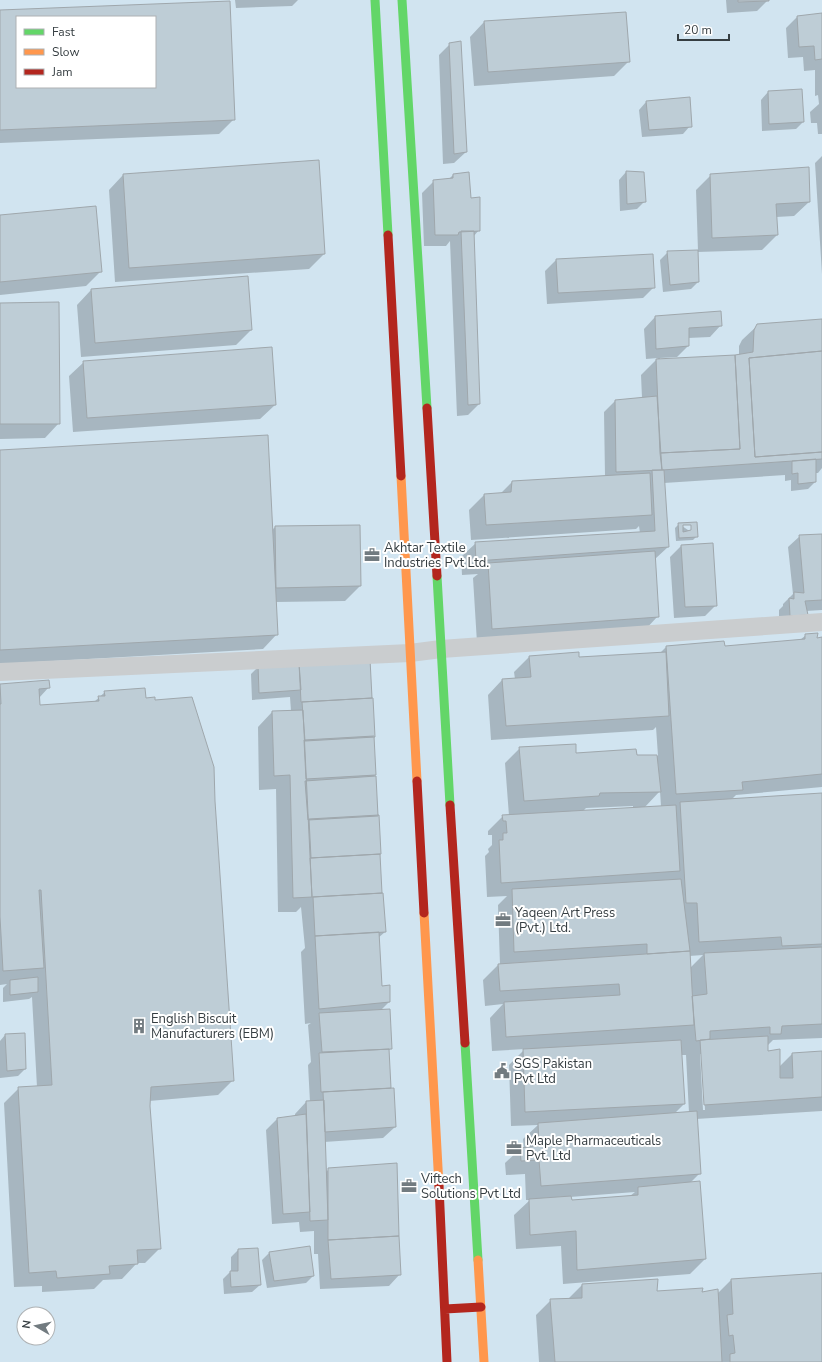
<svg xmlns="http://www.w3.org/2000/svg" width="822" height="1362" font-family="'Nunito Sans',sans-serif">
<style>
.built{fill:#d1e4f0;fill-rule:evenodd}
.shadow{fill:#0003;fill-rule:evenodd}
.building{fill:#becdd6;stroke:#9fa7ac;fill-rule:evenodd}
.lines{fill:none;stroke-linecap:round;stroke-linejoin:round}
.street{stroke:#cacdcf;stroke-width:18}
.fast{stroke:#63d668;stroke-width:9}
.slow{stroke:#ff974d;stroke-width:9}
.jam{stroke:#b3261e;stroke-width:9}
.labels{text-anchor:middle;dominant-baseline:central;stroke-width:4;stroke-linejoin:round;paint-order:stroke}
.poi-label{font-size:13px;fill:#353d41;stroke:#fff;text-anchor:start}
</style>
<rect width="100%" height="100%" fill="#e3eef4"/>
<path class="built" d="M0,0H822V1362H0ZM17,17H155V87H17ZM24,1314H48V1338H24Z"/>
<path class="shadow" d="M235,0H298L292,6L236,8Z
M726,0H768L757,11L727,13Z
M229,2L234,119L219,134L0,143V11ZM17,17H155V87H17Z
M822,14V134H818L817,123H811L810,112L819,104L818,95L815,96V70L804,71L803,57L788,58L786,28L798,16Z
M484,22L629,61L614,76L474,86L470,37Z
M450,44L466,152L454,163L443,164L439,55Z
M768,92L803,122L796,129L762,131L761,100Z
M689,98L690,126L683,134L642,137L639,110L646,102Z
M822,156V274L815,163Z
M626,172L645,201L637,209L620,211L619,180Z
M123,175L324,254L309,269L115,282L109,190Z
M453,175L470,199L479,230L473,237L479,404L468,415L457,416L450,241L446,246H424L422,193L434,181L449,179Z
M711,175L809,202L794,216L776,217L777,235L762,250L697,252L698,282L691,289L663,292L660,260L668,252L698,251L696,190Z
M0,216L101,271L86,286L0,295Z
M556,260L654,287L643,298L547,304L545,271Z
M91,290L251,330L236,345L81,357L77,305Z
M0,304L59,423L45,438L0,439Z
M655,317L721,325L710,337L688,338V346L677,357L660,358V360L739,355V346L742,340L758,325L822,320V468L818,473H815V482L808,489L791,491V480L785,481V475L664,483L668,547L655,559L658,616L644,631L477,643L473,578L478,574L462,575L461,557L476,543L640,533L639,526L636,529L471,540L469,510L484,495L500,494L512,482L605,476L604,412L615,401L642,398L641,375L658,358L646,359L644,329Z
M84,362L275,405L260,419L73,432L69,376Z
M0,451L272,530L275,527L359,526L360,586L345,601L276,602L277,634L263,649L0,664Z
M679,524L697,536L693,540L676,541L675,528Z
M822,535V610L806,611L779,627V610L783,606V604L793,594L788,547L800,536Z
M681,546L716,605L705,616L674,618L670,557Z
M806,635L816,639L822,638V787L736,795L732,799L822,794V1038L773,1040L767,1046V1052L779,1067L792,1054L822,1052V1111L696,1119L700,1173L690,1183L705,1259L690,1274L563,1284L561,1246L516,1249L514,1215L530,1200H526L525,1174L506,1175L505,1163L520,1149L524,1148L523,1139L538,1125L511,1126L509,1065L525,1049L492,1051L490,1018L503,1004L485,1006L483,980L498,965H500L498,905L507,896L487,897L485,856L489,852L488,849L492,845V835H488V831L503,816H509L505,763L520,748L575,754L658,756L656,727L653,730L491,740L488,695L502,680L515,679L514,672L529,657L577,658L660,653L667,646L724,647L800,640ZM660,791L661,806L644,808ZM633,806V808L583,811L586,808ZM703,955L690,968L689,956ZM700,1054H702L705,1110H703ZM681,1055H686L689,1113L674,1114L684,1104ZM635,1192L630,1196L571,1201L570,1197Z
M369,660L375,775L373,778L377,816H378L381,894L385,932L378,938L381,987L389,1002L380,1011L391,1048L388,1051L390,1089L395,1127L383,1138L324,1142L326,1172L329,1169L400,1274L389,1286L320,1289L318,1254H314V1231L300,1232L299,1222L272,1224L266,1130L277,1119L295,1117V1114L306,1102H310L308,1065L311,1062L308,1025L311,1023L305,1024L301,952L305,948L301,907L296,912H278L276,789L259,790L258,727L272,712L291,711L290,697L252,700L251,674L259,666Z
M0,685L49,687L39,698V706L94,702L105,692L145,699L214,801L233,1080L218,1095L149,1101L160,1248L145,1263H137L122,1279L103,1280L94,1289L42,1292V1286L14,1287L4,1103L19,1088L37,1087L32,997L29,999L3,1002V988L7,984L0,985Z
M5,1035L25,1069L18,1076L0,1078V1041Z
M238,1250L260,1285L252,1292L224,1294L223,1279L231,1271V1257Z
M269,1253L313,1276L306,1283L267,1288L262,1260Z
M822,1274V1362H539L536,1315L551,1300L568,1299L582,1285L656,1292L701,1293L717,1294L731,1280Z"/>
<path class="building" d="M738,0H769V1L738,2Z
M230,1L235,120L0,130V10ZM17,17H155V87H17Z
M626,12L630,62L488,72L484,21Z
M822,13V59L815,60L814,46L799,47L797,16Z
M461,41L467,152L454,154L449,43Z
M802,89L804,122L769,124L768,91Z
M690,97L692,127L649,130L646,101Z
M319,160L325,254L129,268L123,174Z
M809,167L810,202L776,204L778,235L712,238L710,174Z
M626,171L644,172L646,202L627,204Z
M469,172L471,198L480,197V231L459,232L458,235H435L433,180L453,178V174Z
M96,206L102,272L0,282V215Z
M461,231H474L480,404L468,405Z
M698,250L699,282L670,285L667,251Z
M653,254L655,288L558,293L556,259Z
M248,276L252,330L95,343L91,289Z
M59,302L60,424H0V303Z
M721,311L722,326L689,328V346L656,349L655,316Z
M822,319V351L749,358L755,457L822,452V459L662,470L660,453L740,449L735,355L753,352L754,330L757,324Z
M272,347L276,405L87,418L83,361Z
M822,351V452L755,457L749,358Z
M735,355L740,449L660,453L656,359Z
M657,396L662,470L616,472L615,400Z
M268,435L278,635L0,650V450Z
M816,459V482L798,484V473L792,474V461Z
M652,470H664L669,547L476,561L475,542L655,531Z
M650,473L652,515L486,525L484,494L511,492L512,481Z
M697,522L698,537L679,538L678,523Z
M360,525L361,586L276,588L275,526Z
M683,525H691V530L683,532Z
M822,534V600L805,601L808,615L790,616L789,598L794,599V592L804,593L799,535Z
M713,543L717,606L685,607L681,545Z
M655,551L659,617L492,629L488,563Z
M818,633L817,638L822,637V774L742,782L743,790L676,794L666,646L724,641L725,646L805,639V634Z
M579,652V657L666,652L669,716L506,726L502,679L531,677L529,656Z
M370,659L372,698L301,702L299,663Z
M299,663L301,690L259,693L258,665Z
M49,680L50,688L39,689L40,705L99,701L98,696H105L104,691L145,688L146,698L155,697V700L192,697L214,767L215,801L234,1081L151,1087L150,1106L161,1249L137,1250L138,1264L109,1266L110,1274L57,1278L56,1271L29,1273L18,1087L52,1085L41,890H39L44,968L3,971L0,917V704H1L0,684Z
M373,698L375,737L305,741L302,702Z
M303,710L312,897L293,898L290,775L274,776L272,711Z
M374,736L376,775L306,779L304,740Z
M576,744V753L636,749L637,755H657L661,792L600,793L599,796L524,801L519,747Z
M376,776L378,816L308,820L305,781Z
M822,793V944L782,946L781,937L699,942L697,903H686L680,802Z
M676,805L680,871L501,883L499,840H503V833H507L506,821H503L502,815Z
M379,815L381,854L311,858L309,819Z
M380,854L382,893L312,897L310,858Z
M681,879L690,951L647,954V944L514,952L512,889Z
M383,893L386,932L315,936L313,897Z
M379,932L382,986L390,985V1002L319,1009L315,936Z
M822,947V1024L782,1026L781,1034H770V1027L710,1031V1039L696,1041L692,996L707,994L704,953Z
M690,951L694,1025L506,1037L504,1002L620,995L619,984L500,991L498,964Z
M38,977V992L10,995V980Z
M390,1009L392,1049L322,1052L319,1013Z
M25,1033L26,1069L7,1071L5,1034Z
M768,1036V1051L780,1049V1078H793L792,1053L822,1051V1097L704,1105L700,1040Z
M681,1040L685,1104L525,1112L523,1049Z
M389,1049L391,1088L321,1092L319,1053Z
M394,1088L396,1127L325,1132L323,1092Z
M324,1100L328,1220L310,1221L306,1101Z
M697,1111L701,1174L541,1186L539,1160L521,1161L520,1148L539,1146L538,1123Z
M306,1114L310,1212L283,1214L277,1118Z
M397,1163L399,1236L328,1240V1168Z
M700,1181L706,1259L577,1270L576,1231L530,1235L529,1199L571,1196L572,1200L638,1195V1187Z
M399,1236L401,1275L331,1279L328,1240Z
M310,1246L314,1276L274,1281L269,1252Z
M258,1248L261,1285L231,1287L230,1271H238V1249Z
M822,1273V1362H730V1354L735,1353L733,1335L729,1336L727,1315L733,1314L731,1279Z
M658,1279L657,1291L703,1288L702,1292L718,1289L722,1362H555L550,1299L582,1298V1284Z"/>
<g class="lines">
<path class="street" d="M0,672L410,653L441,649L822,622"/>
<path class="fast" d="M375,0L388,235
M402,0L427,408
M437,576L450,805
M465,1043L478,1260"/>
<path class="slow" d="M401,476L417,781
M424,913L439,1186
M478,1260L484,1362"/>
<path class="jam" d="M388,235L401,476
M427,408L437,576
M417,781L424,913
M450,805L465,1043
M439,1186L447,1362
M445,1309L481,1307"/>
</g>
<defs>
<symbol id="office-bare" viewBox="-9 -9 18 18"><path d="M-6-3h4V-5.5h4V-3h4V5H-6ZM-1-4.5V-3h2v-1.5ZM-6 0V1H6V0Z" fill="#727b80" stroke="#fff" stroke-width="2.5" paint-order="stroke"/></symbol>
<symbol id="building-bare" viewBox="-9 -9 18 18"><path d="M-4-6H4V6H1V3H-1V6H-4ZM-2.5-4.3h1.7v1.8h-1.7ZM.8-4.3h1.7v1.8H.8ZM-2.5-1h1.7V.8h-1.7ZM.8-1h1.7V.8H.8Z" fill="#727b80" stroke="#fff" stroke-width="2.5" paint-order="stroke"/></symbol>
<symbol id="civic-bare" viewBox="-9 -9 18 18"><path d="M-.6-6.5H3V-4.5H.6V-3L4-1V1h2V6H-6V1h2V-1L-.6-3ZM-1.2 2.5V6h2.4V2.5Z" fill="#727b80" stroke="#fff" stroke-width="2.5" paint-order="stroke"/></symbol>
</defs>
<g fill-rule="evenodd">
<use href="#office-bare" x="361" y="544" width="22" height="22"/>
<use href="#office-bare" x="492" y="909" width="22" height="22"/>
<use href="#building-bare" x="128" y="1015" width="22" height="22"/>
<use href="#civic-bare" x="491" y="1060" width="22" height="22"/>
<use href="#office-bare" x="503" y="1137" width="22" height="22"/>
<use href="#office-bare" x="398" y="1175" width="22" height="22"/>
</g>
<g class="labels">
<g class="poi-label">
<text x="384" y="548">Akhtar Textile<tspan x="384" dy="15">Industries Pvt Ltd.</tspan></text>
<text x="515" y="913">Yaqeen Art Press<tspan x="515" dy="15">(Pvt.) Ltd.</tspan></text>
<text x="151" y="1019">English Biscuit<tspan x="151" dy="15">Manufacturers (EBM)</tspan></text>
<text x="514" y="1064">SGS Pakistan<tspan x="514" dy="15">Pvt Ltd</tspan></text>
<text x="526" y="1141">Maple Pharmaceuticals<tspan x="526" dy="15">Pvt. Ltd</tspan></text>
<text x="421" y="1179">Viftech<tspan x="421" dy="15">Solutions Pvt Ltd</tspan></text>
</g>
</g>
<rect x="16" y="16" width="140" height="72" fill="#ffffff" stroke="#aeb1b3"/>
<rect x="24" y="29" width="20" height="6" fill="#63d668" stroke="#aeb1b3"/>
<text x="52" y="36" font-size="12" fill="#353d41">Fast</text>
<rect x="24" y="49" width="20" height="6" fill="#ff974d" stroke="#aeb1b3"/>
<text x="52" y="56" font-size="12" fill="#353d41">Slow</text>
<rect x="24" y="69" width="20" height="6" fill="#b3261e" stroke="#aeb1b3"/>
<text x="52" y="76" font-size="12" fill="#353d41">Jam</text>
<g transform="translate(36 1326) rotate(279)"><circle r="19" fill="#ffffff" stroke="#aeb1b3"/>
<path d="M0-3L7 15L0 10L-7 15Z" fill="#727b80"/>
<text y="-6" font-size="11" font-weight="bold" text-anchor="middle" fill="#353d41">N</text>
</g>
<path d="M678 34v6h51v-6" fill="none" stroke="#353d41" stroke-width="2"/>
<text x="684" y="34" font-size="12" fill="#353d41" stroke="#ffffff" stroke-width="3" paint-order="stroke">20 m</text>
</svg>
